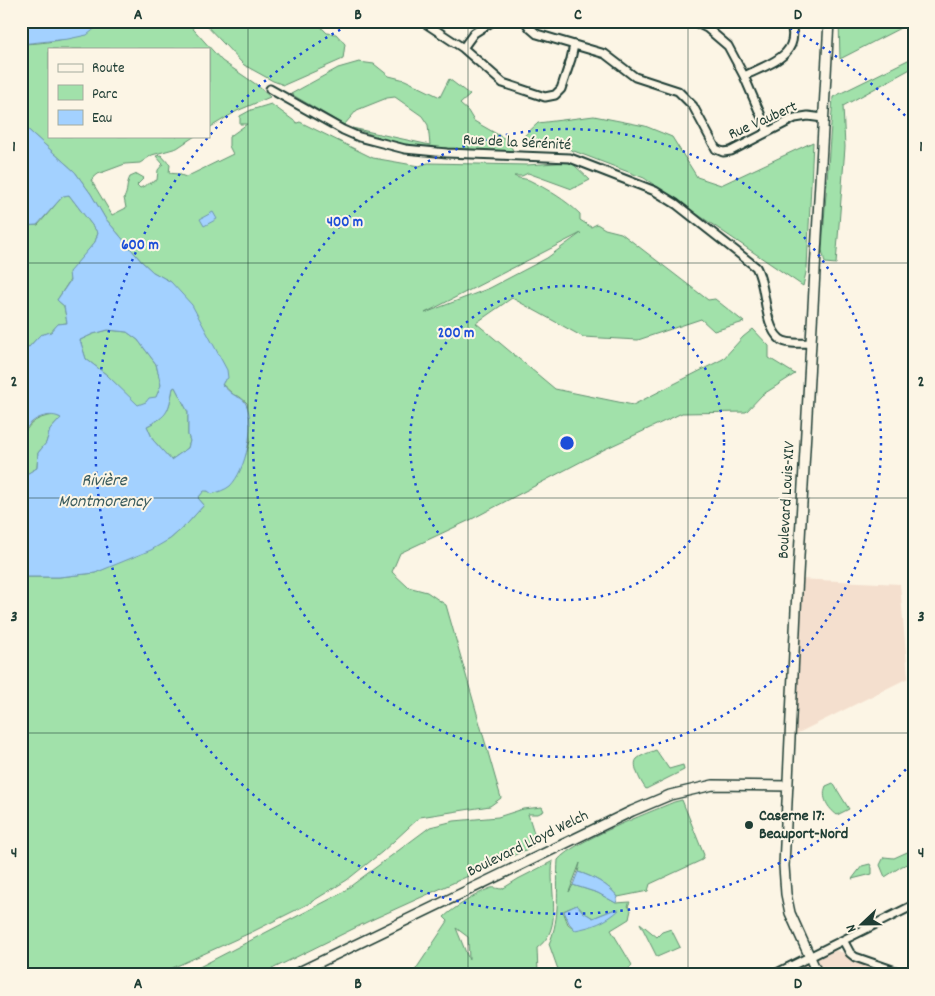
<svg xmlns="http://www.w3.org/2000/svg" width="935" height="996" font-family="Dekko,sans-serif">
<style>
.built{fill:#f4dfce}
.green{fill:#a1e1aa;stroke:#608f6f;fill-rule:evenodd}
.water{fill:#a3d1ff;stroke:#6e96ae;fill-rule:evenodd}
.lines{fill:none;stroke-linecap:round;stroke-linejoin:round}
.minor-casing{stroke:#1f3d34;stroke-width:11}
.major-casing{stroke:#1f3d34;stroke-width:12}
.minor{stroke:#fcf5e5;stroke-width:7}
.major{stroke:#fcf5e5;stroke-width:9}
.grid{fill:none;stroke:#1f3d34;stroke-width:1;stroke-opacity:0.55}
.ring{fill:none;stroke:#1d4ed8;stroke-width:2.5;stroke-dasharray:2.5 5}
.poi-dot{fill:#1f3d34;stroke:#fcf5e5;stroke-width:2}
.labels{text-anchor:middle;dominant-baseline:central;stroke-width:4;stroke-linejoin:round;paint-order:stroke}
.street-label{font-size:16px;fill:#1f3d34;stroke:#fcf5e5}
.poi-label{font-size:16px;font-weight:bold;fill:#1f3d34;stroke:#fcf5e5;text-anchor:start}
.water-label{font-size:18px;font-style:italic;fill:#395b5d;stroke:#fcf5e5}
.centre{fill:#1d4ed8;stroke:#fcf5e5;stroke-width:2.5}
.ring-label{font-size:15px;text-anchor:middle;font-weight:bold;fill:#1d4ed8;stroke:#fcf5e5;stroke-width:4;stroke-linejoin:round;paint-order:stroke}
.neatline{fill:none;stroke:#1f3d34;stroke-width:2}
.grid-label{font-size:16px;text-anchor:middle;font-weight:bold;fill:#1f3d34}
</style>
<rect width="100%" height="100%" fill="#fcf5e5"/>
<filter id="ink" filterUnits="userSpaceOnUse"><feTurbulence type="fractalNoise" baseFrequency=".02" numOctaves="2"/><feDisplacementMap in="SourceGraphic" scale="10" xChannelSelector="R" yChannelSelector="G"/><feConvolveMatrix kernelMatrix="1 2 1 2 8 2 1 2 1" color-interpolation-filters="sRGB"/></filter>
<g filter="url(#ink)">
<path class="built" d="M798,579L900,584L908,678L790,737Z
M827,948L882,964L911,975H773Z"/>
<path class="green" d="M104,21H186L222,61L257,85L270,97L237,111L209,128V49H49V136H195L177,148L152,155L140,163L125,164L98,174L91,180L112,215L126,208L124,198C128,192 126,184 130,177L137,174L144,178L137,185L140,188L157,180L158,170L163,164L156,156L161,155L170,165L169,173L178,174L186,177L233,154L229,146V137L247,124H240V116L251,110L271,104L297,123L300,122L373,158L419,166L428,163L527,165L571,162L590,180L572,189L528,173L522,176H514C519,179 523,178 529,180C547,189 566,200 580,214V220L591,227L597,224L605,229L621,233L708,300L715,299L744,322L714,331L701,319L638,340L583,337L512,298L476,323L555,389L633,405L723,359L743,337L753,329L769,346V358L795,374L762,395L746,412L682,413L605,449L470,520L400,553L392,572L408,587L427,592L446,605L501,798L490,806L420,817L382,852L347,880L308,904L252,932L157,975H21V577H59L95,573L170,539L186,525L204,505L198,498L204,490L208,491L236,476L246,454L250,441L247,403L240,397L234,395L222,384L224,381L171,282L153,272L141,261L105,218L91,194L75,172L24,126L21,121V44C50,43 79,39 104,21ZM581,233L547,258L490,288L425,313Z
M202,21H315L327,33L336,34L345,44L343,59L284,85L273,81L244,65Z
M839,21H909L910,23L840,59Z
M914,57V67L843,106L845,147L836,264L825,263L822,250L833,97Z
M359,62L374,64L389,76L405,80L440,97L449,79L470,95L460,104L468,111L474,121L509,141L513,151L408,147L352,128L430,145L428,125L422,116L395,97L387,98L357,110L344,125L291,94L338,68Z
M594,116L645,126L672,137L697,177L721,185L813,142L807,268L803,286L644,178L566,148L527,146L522,138L538,123Z
M69,195L98,233L95,242L70,272V280L57,300L64,306L67,323L58,324L51,332L39,336L29,347L21,345V226L38,225L63,196Z
M108,330L127,332L138,340L156,364L161,385L156,398L138,406L107,375L86,359L80,340L93,334Z
M175,387L188,412V435L190,441L188,448L171,460L153,440L147,426C168,416 169,409 173,388Z
M55,415L61,418L50,430L46,443L38,453L37,468L22,477L21,421L23,435C31,421 38,417 55,415Z
M656,750L669,769L683,765L684,770L646,789C642,784 631,765 637,759C641,755 651,752 656,750Z
M833,783L849,809L837,815C828,808 821,798 826,786Z
M682,800L704,855L702,860L650,884L648,891L618,897C609,885 592,876 578,872L580,863L569,892L573,885L598,893L616,903L630,902L628,906L631,910L629,919L611,930L632,965L628,970L621,972V975H560L549,944C561,917 556,889 558,860C572,842 648,813 674,802ZM577,905L583,912L593,918L613,910L575,929L568,924L563,911Z
M542,807L544,811L538,814H528L535,836L543,837L530,848L369,921L260,975H184L340,894L430,827L454,821L498,817L523,809Z
M914,849V858L910,860L911,863L902,866L885,877L880,865L884,857L894,858Z
M553,861C548,890 565,928 537,948L538,973L536,975H412L448,921L444,917C452,909 479,892 491,888C494,887 499,889 502,889L518,879ZM456,928L468,937L469,960Z
M870,864L872,868V874L852,879L862,866Z
M640,923L657,937L662,932L671,929L680,947L657,957Z"/>
<path class="water" d="M21,21H104L87,35L68,39L21,44Z
M21,122L24,126L75,172L91,194L105,218L141,261L153,272L171,282L192,305L227,370L228,378L224,381L222,385C226,388 230,393 234,395C239,398 243,398 246,404C256,425 246,470 230,486C225,490 218,492 212,494L208,491H204L198,498L204,505L186,525L170,539L151,550L95,573L59,577H21V457L23,459V476L37,468L38,453L46,443L50,430L61,418C51,412 35,417 28,426C26,429 24,433 23,437L21,345L29,347L40,335L51,332L58,324L67,323L64,306L57,300L70,281L69,272L95,242L98,233L69,195L63,196L37,225L21,226ZM108,330L127,332L138,340L156,364L161,385L156,397L149,398L146,402L138,405L107,375L86,359L80,340L93,334ZM175,387L188,412V435L190,441L188,448L171,460L153,440L147,426C169,415 168,412 173,388Z
M213,212L217,219L204,226L200,219Z
M578,872C592,876 609,885 618,897L616,903L598,893L573,885Z
M577,905L583,912L593,918L613,910H619C606,922 592,927 575,930L569,923L564,911Z"/>
<g class="lines">
<defs>
<path id="minor" d="M422,21L463,48L503,83L545,97L555,95L561,89L571,59L574,45
M525,21L530,28L537,34L605,54L635,77L678,91L693,106L716,149L723,152L731,151L795,118L808,116L823,118
M693,21L707,28L728,46L744,76L768,132
M463,48L474,33L493,21
M744,76C768,64 803,56 790,21
M270,89L343,130L359,137L405,149L447,153L570,158L655,191L676,204L756,267C767,286 763,325 780,339C787,345 802,343 811,343
M843,940L850,953L855,957L907,975
M773,975L914,905"/>
<path id="major" d="M293,975L632,811L670,795L713,785L788,786
M818,975L790,913L786,894L784,866L796,610L829,21"/>
</defs>
<use href="#minor" class="minor-casing"/>
<use href="#major" class="major-casing"/>
<use href="#minor" class="minor"/>
<use href="#major" class="major"/>
</g>
</g>
<path class="grid" d="M248,21V975M468,21V975M688,21V975M21,263H914M21,498H914M21,733H914"/>
<g class="ring">
<circle cx="567" cy="443" r="157"/>
<circle cx="567" cy="443" r="314"/>
<path d="M911 764A471 471 0 1 1 357 21M777 21A471 471 0 0 1 911 122"/>
</g>
<circle class="poi-dot" cx="749" cy="825" r="5"/>
<g class="labels">
<g class="street-label">
<text transform="translate(763 121) rotate(-24)">Rue Vaubert</text>
<text transform="translate(517 143) rotate(3)">Rue de la Sérénité</text>
<text transform="translate(787 500) rotate(-87)">Boulevard Louis-XIV</text>
<text transform="translate(528 844) rotate(-26)">Boulevard Lloyd Welch</text>
</g>
<g class="poi-label">
<text x="759" y="816">Caserne 17:<tspan x="759" dy="18">Beauport-Nord</tspan></text>
</g>
<g class="water-label">
<text x="104" y="481">Rivière<tspan x="104" dy="21">Montmorency</tspan></text>
</g>
</g>
<circle cx="567" cy="443" r="8" class="centre"/>
<g class="ring-label">
<text x="345" y="226">400 m</text>
<text x="140" y="249">600 m</text>
<text x="456" y="337">200 m</text>
</g>
<rect width="935" height="996" fill="none" stroke="#fcf5e5" stroke-width="55"/>
<rect x="48" y="48" width="162" height="90" fill="#fcf5e5" stroke="#a4ab9e"/>
<rect x="58" y="64" width="25" height="8" fill="#fcf5e5" stroke="#a4ab9e"/>
<text x="92" y="72" font-size="15" fill="#1f3d34">Route</text>
<rect x="58" y="85" width="25" height="15" fill="#a1e1aa" stroke="#a4ab9e"/>
<text x="92" y="98" font-size="15" fill="#1f3d34">Parc</text>
<rect x="58" y="110" width="25" height="15" fill="#a3d1ff" stroke="#a4ab9e"/>
<text x="92" y="122" font-size="15" fill="#1f3d34">Eau</text>
<g transform="translate(862 924) rotate(248)" stroke="#fcf5e5" stroke-width="4" paint-order="stroke">
<path d="M0-4L9 19L0 12L-9 19Z" fill="#1f3d34"/>
<text y="-8" font-size="14" font-weight="bold" text-anchor="middle" fill="#1f3d34">N</text>
</g>
<rect x="28" y="28" width="880" height="940" class="neatline"/>
<g class="grid-label">
<text x="138" y="19">A</text>
<text x="358" y="19">B</text>
<text x="578" y="19">C</text>
<text x="798" y="19">D</text>
<text x="14" y="151">1</text>
<text x="921" y="151">1</text>
<text x="14" y="386">2</text>
<text x="921" y="386">2</text>
<text x="14" y="621">3</text>
<text x="921" y="621">3</text>
<text x="14" y="857">4</text>
<text x="921" y="857">4</text>
<text x="138" y="988">A</text>
<text x="358" y="988">B</text>
<text x="578" y="988">C</text>
<text x="798" y="988">D</text>
</g>
</svg>
